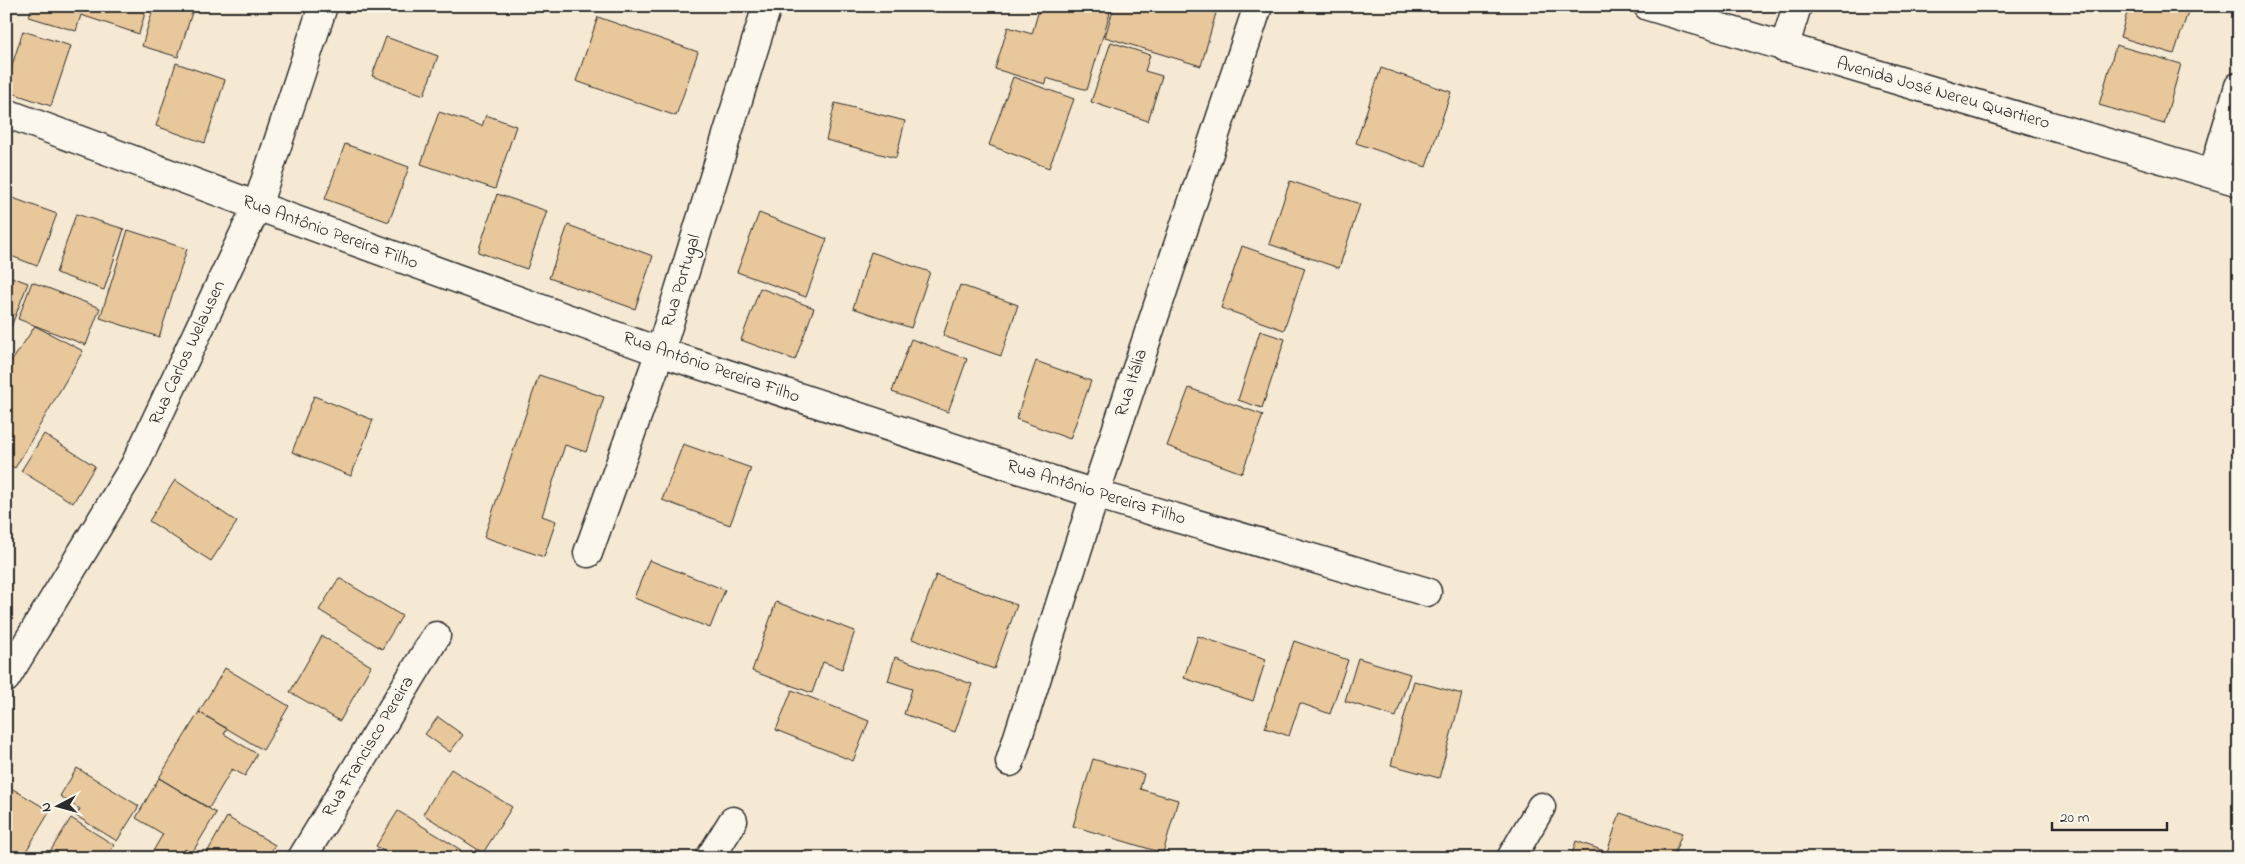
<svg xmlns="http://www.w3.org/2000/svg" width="2245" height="864" font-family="'Indie Flower',sans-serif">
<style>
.building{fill:#e8c89a;stroke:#2b2b2b}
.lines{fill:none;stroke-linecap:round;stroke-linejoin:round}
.minor-casing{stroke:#2b2b2b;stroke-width:31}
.tertiary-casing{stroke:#2b2b2b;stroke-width:31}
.minor{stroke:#fbf7ec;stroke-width:28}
.tertiary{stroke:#fbf7ec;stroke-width:28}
.labels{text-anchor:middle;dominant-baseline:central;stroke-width:4.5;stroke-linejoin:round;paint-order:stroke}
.street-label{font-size:18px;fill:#2b2b2b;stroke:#fbf7ec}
</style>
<rect width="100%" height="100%" fill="#f5e9d3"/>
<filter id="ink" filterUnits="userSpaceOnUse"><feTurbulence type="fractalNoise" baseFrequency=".02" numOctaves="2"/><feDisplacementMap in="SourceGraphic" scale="10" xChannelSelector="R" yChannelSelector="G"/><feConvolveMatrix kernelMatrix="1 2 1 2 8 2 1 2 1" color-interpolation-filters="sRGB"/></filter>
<g filter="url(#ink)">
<path class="building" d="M32,6H147L139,34L81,15L76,31L29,17Z
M154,6H194L178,57L142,46Z
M1040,6H1112L1087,90L1046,78L1045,84L995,69L1008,27L1032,34Z
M1114,6H1195L1216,13L1201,66L1105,37Z
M2129,6H2190L2174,54L2120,37Z
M598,17L698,52L676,116L576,81Z
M23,31L71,46L51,106L6,91V84Z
M386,37L438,56L424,95L372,76Z
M1111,42L1150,55L1145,71L1162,76L1148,121L1091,102Z
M2116,45L2181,64L2164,124L2099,105Z
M176,63L225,80L205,143L156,126Z
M1381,68L1451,92L1426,167L1356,143Z
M1013,77L1074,99L1049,168L989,145Z
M835,103L905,121L896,158L826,140Z
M439,112L482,126L486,115L516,126L495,189L421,164Z
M345,144L409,167L389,222L325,199Z
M1290,181L1360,204L1339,268L1269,244Z
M497,194L547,211L527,269L478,252Z
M10,197L57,214L37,266L6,254V208Z
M759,213L827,239L806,297L737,272Z
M76,214L124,229L104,290L56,273Z
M568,225L653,256L635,309L549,278Z
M128,230L187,249L159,337L100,318Z
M1242,246L1305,268L1284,330L1221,308Z
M871,252L930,272L911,328L853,308Z
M6,275L28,283L6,340Z
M32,282L100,308L86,345L18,319Z
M960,285L1018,305L1001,356L943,336Z
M760,288L814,308L795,360L741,340Z
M35,326L83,351L15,468L6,463V370Z
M1260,331L1285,339L1262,408L1238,400Z
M911,339L967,359L948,412L892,392Z
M1036,361L1091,381L1070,439L1016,419Z
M539,375L604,397L586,452L565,445L542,516L556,521L544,557L484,537Z
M1189,388L1263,415L1242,473L1167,446Z
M314,396L373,420L351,476L292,452Z
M44,434L95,466L73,503L21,471Z
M683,444L751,468L730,525L662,500Z
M175,480L237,522L211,561L149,521Z
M649,560L725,590L710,628L634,598Z
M936,575L1017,605L994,669L912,639Z
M339,578L402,616L382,649L319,610Z
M776,602L855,631L842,669L823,662L812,693L752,671Z
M322,636L371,666L340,721L290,692Z
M1198,636L1266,659L1253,701L1184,678Z
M1294,641L1348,660L1330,714L1300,703L1289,736L1265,728Z
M895,657L972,684L955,732L904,714L912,689L888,681Z
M1358,658L1410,674L1396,717L1345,701Z
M225,668L289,706L263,750L199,712Z
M1414,681L1462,694L1439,778L1391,765Z
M792,690L869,721L853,761L776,730Z
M199,712L227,729L224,734L257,754L245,776L232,769L209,808L159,778Z
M438,717L463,735L450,752L425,734Z
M1093,759L1144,774L1140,789L1178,800L1163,853L1073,826Z
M77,768L139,806L117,841L76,816L80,809L60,796Z
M451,769L512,807L483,853L423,814Z
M159,778L216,813L192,853L185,849L180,858H149L163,834L136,818Z
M6,785L50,811L22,858H6Z
M398,811L461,850L457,858H394L376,846Z
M1620,813L1682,833L1673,858H1571L1576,841L1607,852Z
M227,817L275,845L267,858H204Z
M71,818L114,845L106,858H46Z
M803,850L814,858H798Z"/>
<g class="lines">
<defs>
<path id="minor" d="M1648,6L2239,182
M1784,48L1797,6
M6,113L257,206L660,352L1095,494L1427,592
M2213,174L2239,86
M588,553L660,352L767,6
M1010,762L1095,494L1258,6
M302,858L436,636
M710,858L733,821
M1511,858L1541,807"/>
<path id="tertiary" d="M6,678L135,465L257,206L323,6"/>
</defs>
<use href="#minor" class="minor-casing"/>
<use href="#tertiary" class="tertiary-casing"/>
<use href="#minor" class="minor"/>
<use href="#tertiary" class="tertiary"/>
</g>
</g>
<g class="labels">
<g class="street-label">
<text transform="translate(1943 94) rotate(16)">Avenida José Nereu Quartiero</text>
<text transform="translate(330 233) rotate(20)">Rua Antônio Pereira Filho</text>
<text transform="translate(682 281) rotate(-73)">Rua Portugal</text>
<text transform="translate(188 353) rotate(-65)">Rua Carlos Welausen</text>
<text transform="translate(711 368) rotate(19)">Rua Antônio Pereira Filho</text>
<text transform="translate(1132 383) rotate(-72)">Rua Itália</text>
<text transform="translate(1096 493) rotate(17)">Rua Antônio Pereira Filho</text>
<text transform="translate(369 747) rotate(-59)">Rua Francisco Pereira</text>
</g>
</g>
<rect width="2245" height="864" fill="none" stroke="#fbf7ec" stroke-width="25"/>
<rect x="12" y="12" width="2220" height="839" fill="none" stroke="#2b2b2b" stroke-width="2" filter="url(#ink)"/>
<g transform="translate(58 806) rotate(264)" stroke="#fbf7ec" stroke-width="4" paint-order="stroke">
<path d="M0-4L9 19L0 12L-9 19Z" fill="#2b2b2b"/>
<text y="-8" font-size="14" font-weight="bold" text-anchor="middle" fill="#2b2b2b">N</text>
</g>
<path d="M2052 822v8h115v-8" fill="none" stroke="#2b2b2b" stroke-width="2.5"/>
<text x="2060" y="822" font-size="15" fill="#2b2b2b" stroke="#fbf7ec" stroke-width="4" paint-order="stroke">20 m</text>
</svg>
